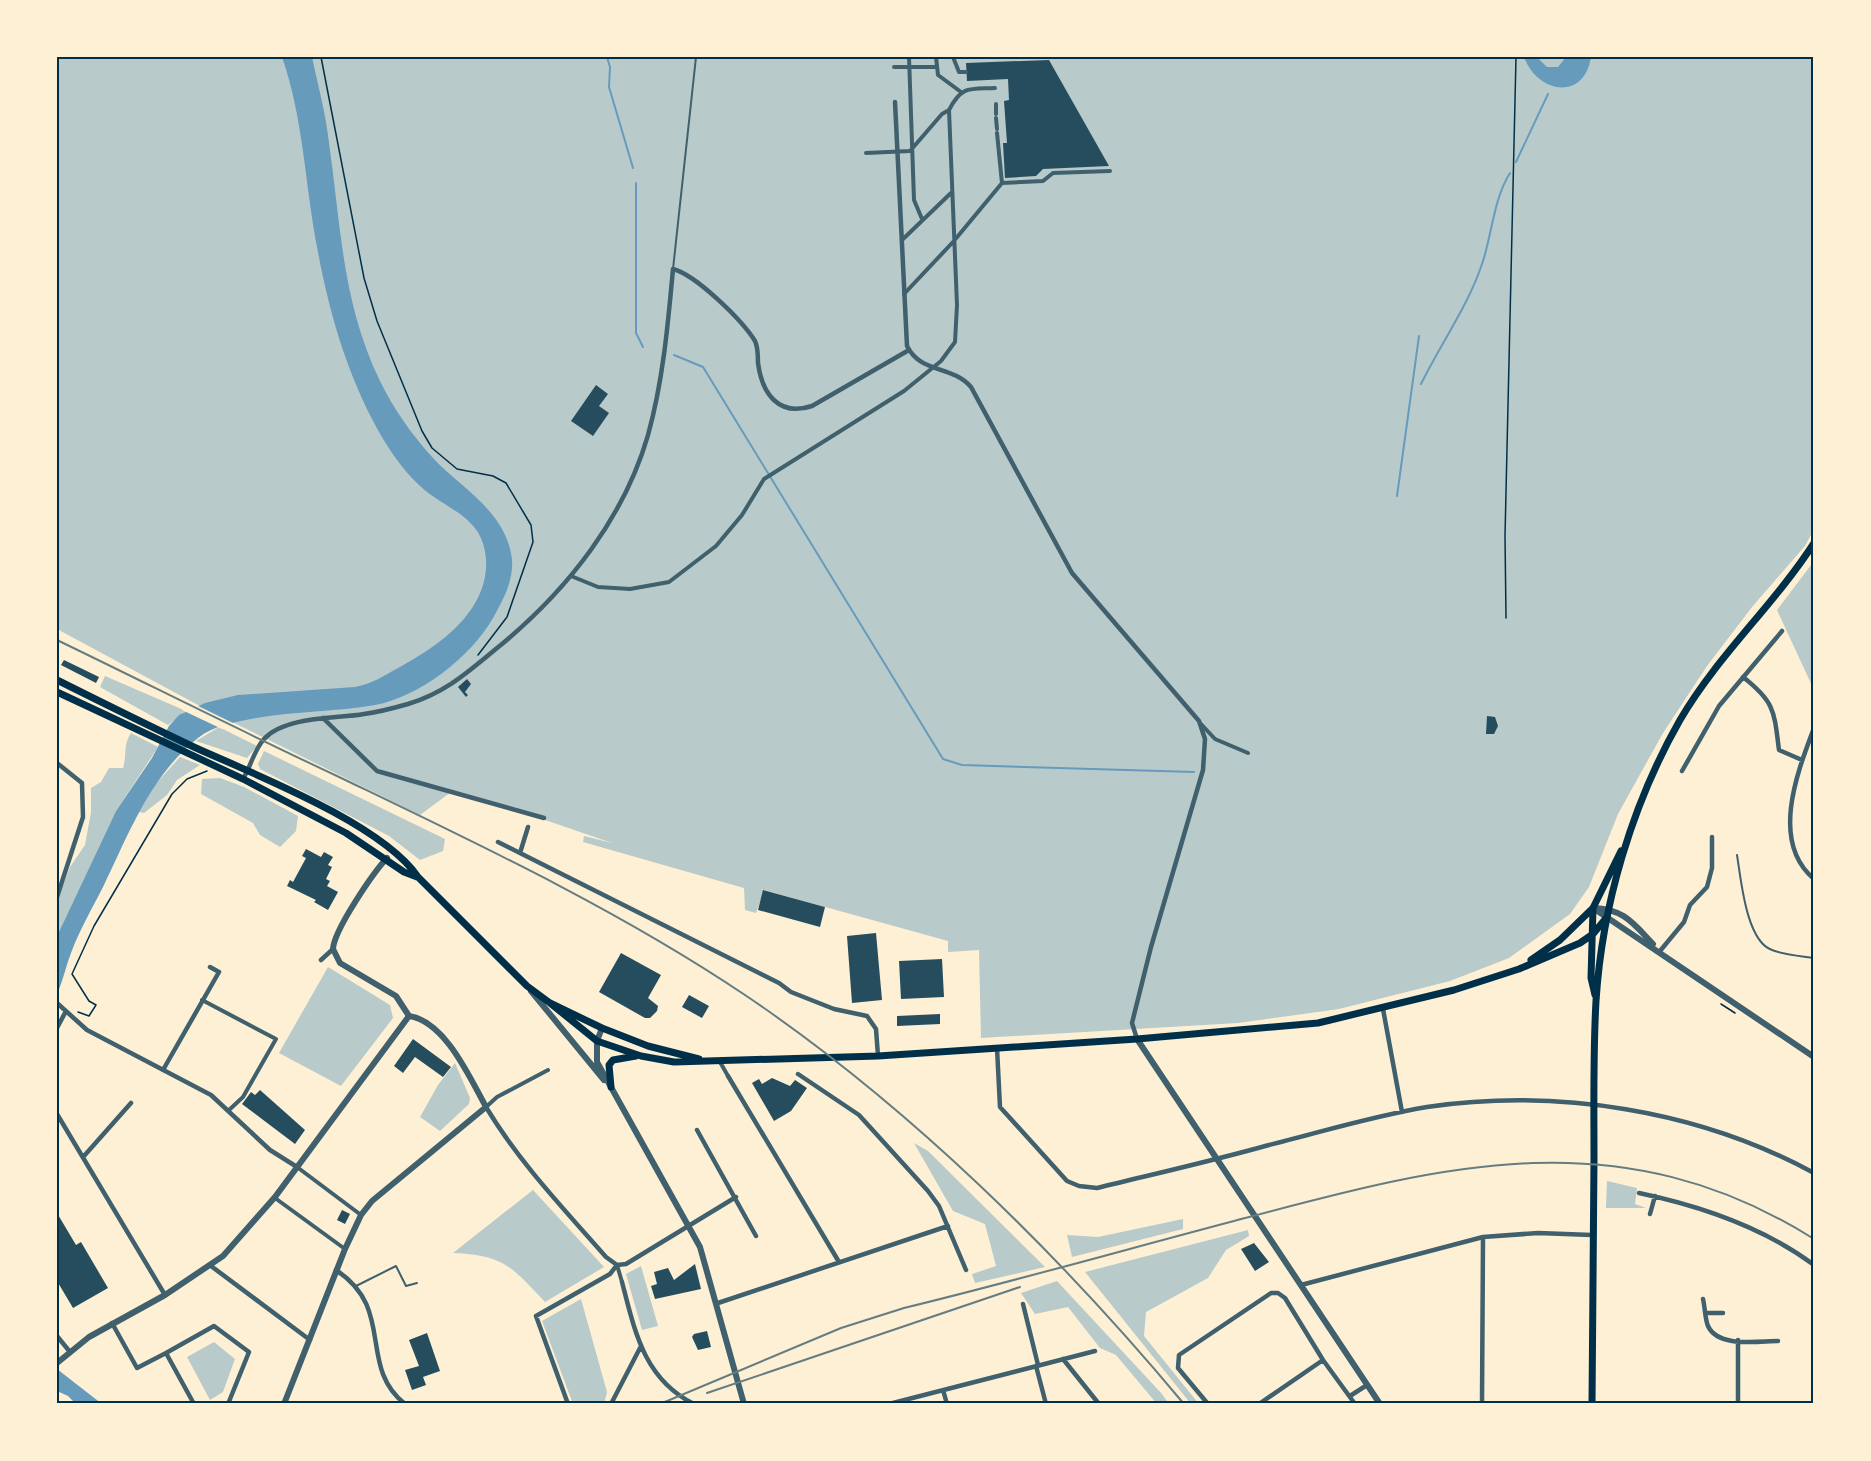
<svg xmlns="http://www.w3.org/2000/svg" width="1871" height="1461" font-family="'DM Sans',sans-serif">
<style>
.green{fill:#b9caca}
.water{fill:#669bbc}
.pier{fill:#fdf0d5}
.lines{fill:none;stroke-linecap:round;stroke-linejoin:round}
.stream{stroke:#669bbc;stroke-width:2}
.building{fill:#264d5e}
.path{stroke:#003049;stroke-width:1.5}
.service{stroke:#3f606c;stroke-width:2}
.pedestrian{stroke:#3f606c;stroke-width:4}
.minor{stroke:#3f606c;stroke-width:4.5}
.tertiary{stroke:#3f606c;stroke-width:6}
.secondary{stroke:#003049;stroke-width:7}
.rail{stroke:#657d81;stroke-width:2}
.neatline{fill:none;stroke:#003049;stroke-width:2}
</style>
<rect width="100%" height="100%" fill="#fdf0d5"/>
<path class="green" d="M57,57H1814V529L1805,546L1752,607L1707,666L1663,733L1618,814L1589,887L1570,914L1509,958L1450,981L1339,1009L1238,1023L981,1038L979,950L948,952V941L764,890L756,913L745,910L744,888L583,842L584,836L612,843L525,813L451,792L420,815L198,705L57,629Z
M1814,561V690L1777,610Z
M105,676L186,711L168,725L100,687Z
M219,727L257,746L247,758L196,741Z
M131,733L158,747L116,811L57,936V901L70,867L85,845L91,812V788L101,782L109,768H123C127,756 123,744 131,733Z
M264,751L445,839L443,851L420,860L389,836L260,769L258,764Z
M180,757L200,765L177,780L167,795L144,813L139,812L153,787Z
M220,778L244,787L298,816L296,831L280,847L260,835L253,823L201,794L202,779Z
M328,967L390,1005L393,1018L341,1086L279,1053Z
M455,1063L470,1098L469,1104L440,1131L420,1117L438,1085Z
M914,1143L928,1151L1045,1267L975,1283L972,1274L996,1266L985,1224L953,1211Z
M1607,1181L1637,1188L1635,1204L1646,1208H1606Z
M533,1190L604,1267L545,1302C512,1267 504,1255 453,1253Z
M1183,1219V1229L1072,1257L1067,1235L1098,1237Z
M1248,1230L1249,1236L1226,1250L1208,1278L1146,1312L1144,1336L1199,1404H1191L1085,1272Z
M641,1266L658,1326L642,1330L626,1274Z
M1057,1281L1162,1394L1169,1404H1157L1116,1355L1100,1348L1068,1307L1035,1314L1021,1293Z
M581,1299L607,1392L604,1404H573L542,1321Z
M214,1342L235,1359L223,1392L210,1400L187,1357Z"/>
<path class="water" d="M282,57H312C318,86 326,114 329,143C341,226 342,303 380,381C393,408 412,435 433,458C461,488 502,509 511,553C516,576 504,599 493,618C471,657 419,697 375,705C336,712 295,711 256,718C236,722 214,725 198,738C151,775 129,833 104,885C93,907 80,929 71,953C66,966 63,981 57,994V936L116,811L152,758L169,726L179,715L205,703L238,695L355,687C372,684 385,675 400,667C440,645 489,611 486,559C483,515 445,510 419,485C399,466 385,444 372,419C345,366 329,311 318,252C305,187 304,120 282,57Z
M1524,57H1537L1547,67H1558L1566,57H1591C1584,102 1537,93 1524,57Z
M57,1369L102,1404H76L68,1396L57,1391Z"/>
<path class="pier" d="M194,704L237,725L222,729L182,710Z"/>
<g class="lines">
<path class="stream" d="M537,57H547
M607,57L610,67L609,87L633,168
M1516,162L1548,94
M636,183V333L643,347
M674,355L703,367L943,759L962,765L1194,772
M1421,384C1441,343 1469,305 1483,261C1492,233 1494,198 1510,173
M1397,496L1419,336"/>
</g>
<path class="building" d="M1049,60L1109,166L1043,169L1036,176L1005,178L1003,143H1007L1004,101L1009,100L1008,79L967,81L966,63Z
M596,385L608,394L599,406L609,413L593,436L571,421Z
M64,660L99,677L96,683L61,665Z
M467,679L471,684L465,692L468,695L466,697L458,687Z
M1487,716L1495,717L1498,726L1494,734H1486Z
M306,849L321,857L324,852L333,857L328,865L332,867L326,879L330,881L327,886L338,892L328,910L314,902L316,900L287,886L290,880L293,882L306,858L302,856Z
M763,890L825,907L820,927L758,910Z
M876,933L882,1000L852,1003L847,936Z
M621,953L661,975L648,998L658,1006L657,1011L650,1018H645L599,992Z
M942,959L944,997L901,999L899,961Z
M689,995L709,1006L702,1018L682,1007Z
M940,1014V1024L897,1026V1016Z
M413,1039L451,1067L443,1077L415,1057L403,1073L394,1066Z
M772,1078L790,1086L795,1080L807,1088L791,1111L774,1121L752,1083L759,1079L762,1084Z
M260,1090L305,1130L295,1144L242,1104L251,1092L255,1095Z
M342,1210L350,1214L345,1224L337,1220Z
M57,1213L76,1245L81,1242L108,1288L73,1308L57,1281Z
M1254,1243L1269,1262L1255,1271L1241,1249Z
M695,1264L701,1289L655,1299L651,1286L657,1284L654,1272L668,1268L674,1280Z
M707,1331L711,1347L698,1350L692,1337L694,1334Z
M427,1333L440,1371L423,1377L426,1385L412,1390L405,1370L419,1366L409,1340Z"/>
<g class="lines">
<path class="path" d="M321,57L364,278L377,321L422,431L432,448L457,469L493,476L506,483L531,525L533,542L507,617L478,655
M1506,618L1505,536L1516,57
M1721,1004L1735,1013
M78,1012L89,1016L96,1005L89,1001L72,974L94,926L172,794L187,779L207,771"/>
<path class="service" d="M673,269L696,57
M1737,855C1741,879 1746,941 1772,950C1785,955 1801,956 1814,958
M356,1286L396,1266L406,1286L417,1283"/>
<path class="pedestrian" d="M909,57L914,200L922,219
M936,57L938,75L961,92
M953,57L959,72H966
M894,67H935
M996,104V114
M996,118L997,129
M997,133L1002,183
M866,153L910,151L942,114L949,110
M902,240L951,193
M904,294L953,242L1002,183L1043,181L1053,173L1110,171
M571,576L598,587L630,589L669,582L716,546L742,515L764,479L904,391L941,361L955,342L957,305L949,110C962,85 970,89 995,88
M1201,724L1215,739L1248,753
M202,1000L276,1039L243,1097L229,1110
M720,1062L728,1076
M486,1107L497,1097L548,1070
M297,1167L361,1215
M275,1198L345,1249
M617,1265L622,1282"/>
<path class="minor" d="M895,102L907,346C921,374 952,365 971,387L1072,573L1199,721L1205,739L1203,770L1151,947L1132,1023L1137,1039
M1743,677C1775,702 1774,711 1779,750L1802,760
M323,718L377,771L544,818
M1814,728C1797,773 1770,842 1814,879
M57,763L82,783L83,817L57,897
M1682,771L1719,706L1782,631
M243,779C251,766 254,750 264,739C285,716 336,719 364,714C379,712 394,708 408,704C448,692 471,669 502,644C568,589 624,518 648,435C663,381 668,324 673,269C696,275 742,320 755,341C758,347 758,356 758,363C762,394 779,417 812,406L909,350
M498,842L779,983L791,992L834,1009L867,1016L876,1029L878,1056
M520,853L528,827
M1660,951L1684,922L1690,905L1707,887L1712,868V837
M321,960L333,949
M57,1003L87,1030L211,1095L270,1150L297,1167
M1383,1009L1402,1112
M57,1028L66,1011
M997,1048L1000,1107L1067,1181L1079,1186L1097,1188C1154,1174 1212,1161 1269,1145C1321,1132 1373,1116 1427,1107C1557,1088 1698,1110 1814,1173
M163,1070L219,972L210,967
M798,1074L859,1115L928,1191L939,1206L966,1270
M728,1076L839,1262
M486,1107C519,1162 564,1209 606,1257L617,1265
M57,1114L165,1295
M697,1130L756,1236
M84,1156L131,1103
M1639,1193C1701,1206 1763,1227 1814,1265
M1650,1214L1655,1196
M211,1266L310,1340
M336,1270C396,1309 357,1366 405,1404
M622,1282C635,1332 644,1379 694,1404
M1301,1285L1483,1237L1538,1233L1592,1235
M1703,1299C1705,1307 1705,1319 1708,1326C1718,1348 1758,1341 1778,1341
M718,1303L948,1226
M1023,1304L1038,1365
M1707,1313H1723
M112,1323L137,1368L166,1353L194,1404
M57,1336L70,1352
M1738,1340V1404
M166,1353L214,1326L249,1352L228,1404
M1063,1359L1099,1404
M1036,1366L1046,1404
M943,1390L947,1404
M1350,1396L1367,1385
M568,1404L536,1316L610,1274L617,1265L626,1264L736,1197
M611,1404L640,1348
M889,1404L1095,1351
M1208,1404L1178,1368L1179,1355L1271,1293H1278L1285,1298L1323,1360L1355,1404
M1259,1404L1323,1360
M1482,1404L1483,1237"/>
<path class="tertiary" d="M387,858C373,873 334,930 333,949L340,963L396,996L409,1016
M1593,908L1814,1057
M1593,908C1624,909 1633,923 1653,944
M531,991L604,1080
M602,1028L597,1041V1062L700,1247L744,1404
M1137,1039L1380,1404
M57,1363L89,1337L165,1295L223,1256L275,1197L409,1016
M284,1404L345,1249L361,1215L372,1201L486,1107C470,1078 445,1021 409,1016"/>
<path class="secondary" d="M57,680C103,703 149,726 196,748C256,775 382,824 418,877L527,986L550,1003L602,1028L648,1046L699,1059
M57,692L243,779L346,833L404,872L417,877
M1593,908L1591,978L1595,995
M1531,960L1560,940L1593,908L1621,851
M550,1003L597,1041L641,1056L674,1062L878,1056L1137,1039L1318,1023L1454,990L1519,969L1580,943L1593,934L1607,917
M611,1087L609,1065L613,1060L636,1056
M1592,1404C1592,1322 1593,1240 1594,1159C1594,1107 1593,1053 1596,1001C1602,905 1632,804 1680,720C1718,655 1774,605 1814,543"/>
<path class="rail" d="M57,640C150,685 243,732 337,776C476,843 617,909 745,995C908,1105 1059,1254 1184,1404
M707,1393L1020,1287
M660,1404L841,1328L904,1308C1015,1281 1124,1250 1234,1221C1441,1166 1618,1116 1814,1239"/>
</g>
<rect width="1871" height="1461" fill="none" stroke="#fdf0d5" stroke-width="117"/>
<rect x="58" y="58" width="1754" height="1344" class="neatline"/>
</svg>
